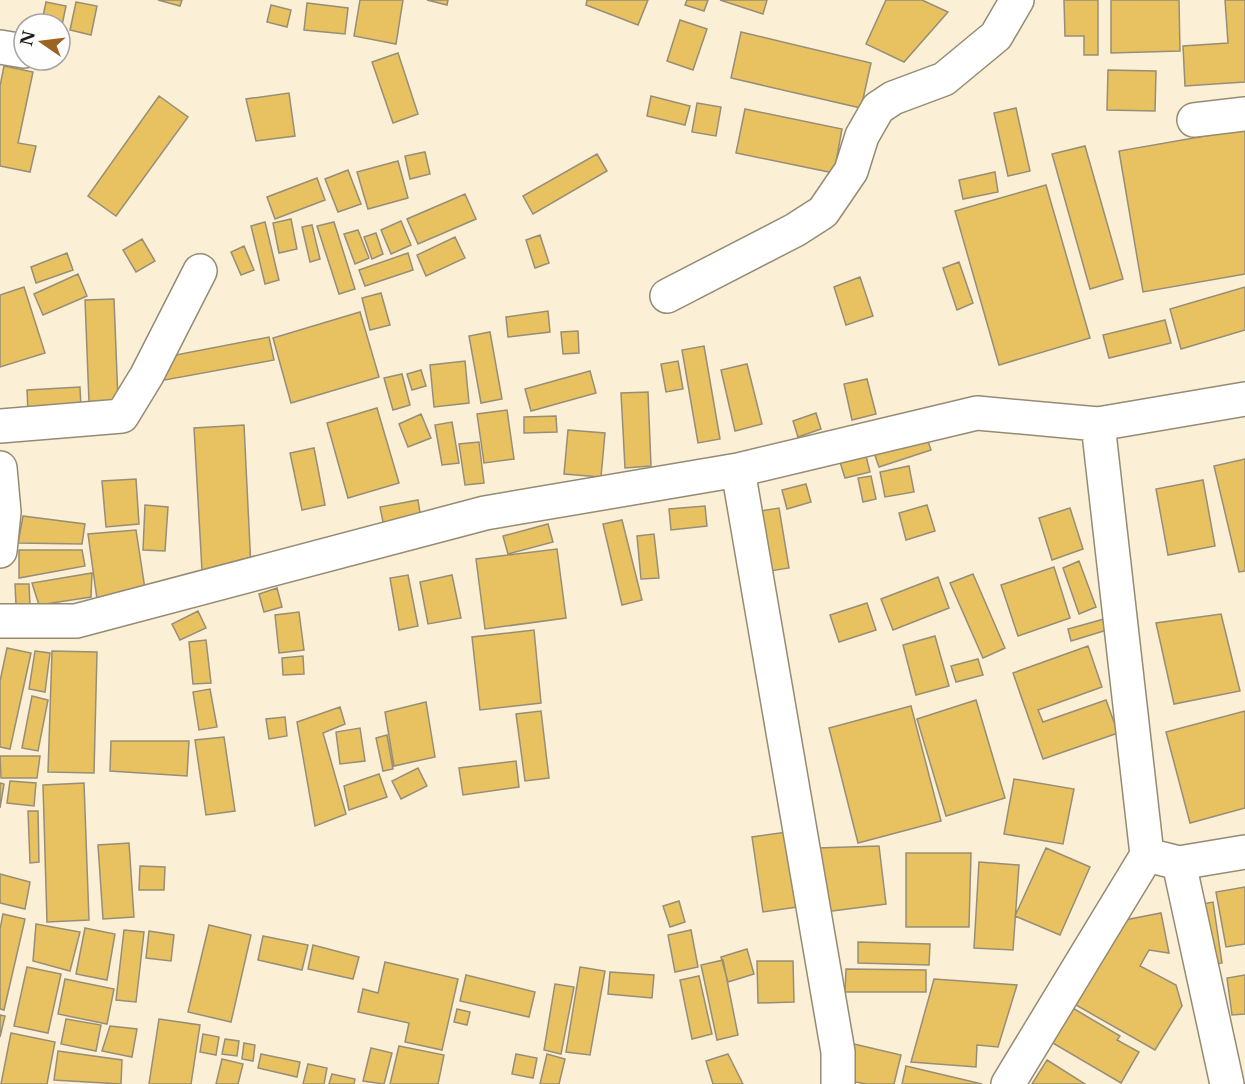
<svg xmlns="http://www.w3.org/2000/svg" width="1245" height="1084" font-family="'Libre Baskerville',serif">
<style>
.building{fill:#e8c161;stroke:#988e76;stroke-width:1.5}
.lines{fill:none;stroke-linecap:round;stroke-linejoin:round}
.minor-casing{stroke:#958b74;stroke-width:36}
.minor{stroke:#fff;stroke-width:33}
</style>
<rect width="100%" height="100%" fill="#fbf0d6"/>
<path class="building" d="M158,0H182L180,6Z
M360,0H403L396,44L354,36Z
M427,0H448L447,5Z
M587,0H648L638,25L586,5Z
M687,0H708L704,11L685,5Z
M720,0H767L763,14Z
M886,0H922L948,12L904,62L866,44Z
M1064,0H1098V55H1084V36H1065Z
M1111,0H1179L1180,51L1111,53Z
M1225,0H1245V82L1185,86L1183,46L1228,43Z
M46,2L66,6L62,25L42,21Z
M76,2L97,6L91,35L70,30Z
M307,3L348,8L345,34L304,30Z
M271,5L291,10L287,27L267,22Z
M680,20L707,29L693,70L667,61Z
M741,32L871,63L861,108L731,78Z
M398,53L418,114L393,123L372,62Z
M4,66L33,72L18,143L36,146L30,172L0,166V86Z
M1108,70L1156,71L1155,111L1107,110Z
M289,93L295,136L256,141L246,99Z
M159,96L188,117L116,216L88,196Z
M651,96L690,106L685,125L647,116Z
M697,103L721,107L716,136L692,132Z
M1016,108L1030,171L1008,176L994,113Z
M745,109L842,129L834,173L736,153Z
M1245,129V274L1143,292L1119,151Z
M1085,146L1123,279L1090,289L1052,154Z
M425,152L430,174L410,179L405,156Z
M597,154L607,171L533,214L523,196Z
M398,161L408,198L368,209L357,172Z
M348,170L361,204L338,212L325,179Z
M995,172L998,192L963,199L959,180Z
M317,178L325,200L275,219L267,197Z
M1046,185L1090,338L999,365L955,211Z
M465,194L476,219L418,244L407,219Z
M291,219L297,249L279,253L273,223Z
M401,221L411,245L391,254L381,230Z
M265,222L279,280L265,284L251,226Z
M334,222L355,289L339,294L317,226Z
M312,225L320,259L310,262L302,227Z
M358,230L369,258L355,264L344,234Z
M376,233L383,254L372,259L364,237Z
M540,235L549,263L535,268L526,240Z
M455,237L465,258L426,276L417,255Z
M142,239L155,261L136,272L123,250Z
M244,246L254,270L241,275L231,252Z
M67,253L73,270L36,283L31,267Z
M408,253L413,270L365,286L359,270Z
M959,262L973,303L957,310L943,268Z
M78,274L87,296L43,315L34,294Z
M860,277L873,316L846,325L834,287Z
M24,287L45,353L0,367V295Z
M1245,287V330L1181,349L1170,309Z
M381,293L390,325L370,330L362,298Z
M114,299L118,400L89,402L85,300Z
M548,311L550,332L508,337L506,317Z
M360,312L379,377L291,403L273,338Z
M1165,320L1171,343L1109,358L1103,335Z
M578,331L579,353L563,354L561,332Z
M490,332L502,399L481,403L469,336Z
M269,337L274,360L165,380L160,358Z
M704,346L720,439L698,443L682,350Z
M465,361L469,403L434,407L430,365Z
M678,361L683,389L666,392L661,364Z
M747,364L762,424L735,431L721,370Z
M421,370L426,386L412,390L407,374Z
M590,371L596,393L531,411L525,389Z
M402,374L410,405L393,410L384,378Z
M867,379L876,414L852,420L844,384Z
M80,387L81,408L28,412L27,390Z
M648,392L651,466L625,468L621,393Z
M377,408L399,483L348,498L327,423Z
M507,410L514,459L484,463L477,414Z
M816,413L821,429L798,437L793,421Z
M421,414L431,438L408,447L399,424Z
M556,416L557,432L524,433V417Z
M452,422L459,463L442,465L435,425Z
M244,425L251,568L202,571L194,428Z
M568,430L605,433L601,477L564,474Z
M925,433L931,450L879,467L873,450Z
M479,442L484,483L465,485L459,444Z
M314,448L325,505L302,510L290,453Z
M866,456L870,472L845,478L840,462Z
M1245,459V571L1239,572L1214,466Z
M909,466L914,492L885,497L880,472Z
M871,476L876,499L863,502L858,478Z
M136,479L139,524L106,527L102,481Z
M1203,480L1215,546L1168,555L1156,489Z
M806,484L811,502L787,509L782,490Z
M418,500L421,519L384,527L380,507Z
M145,505L168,507L165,551L143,550Z
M927,505L935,531L906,540L899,513Z
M705,506L707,526L671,530L669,509Z
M779,508L789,568L764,572L754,512Z
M1070,508L1083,549L1052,560L1039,518Z
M23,516L85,524L82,544L18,543Z
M622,520L642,600L622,605L603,524Z
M548,524L553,542L508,554L503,536Z
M136,530L145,589L97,599L88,534Z
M654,534L659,578L641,579L637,536Z
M557,549L566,618L485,629L476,559Z
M19,550H82L85,566L19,578Z
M1079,561L1096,607L1079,614L1063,568Z
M1054,567L1070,618L1018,636L1001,585Z
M92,573L91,597L39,605L32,583Z
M973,574L1005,648L983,658L950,583Z
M408,575L418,626L399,630L390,578Z
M452,575L461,618L428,624L420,582Z
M938,577L949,608L893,630L881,599Z
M15,584H29L30,605H16Z
M277,588L282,607L264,612L259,594Z
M867,603L876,630L839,642L830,615Z
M198,611L206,628L180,640L172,624Z
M299,612L304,650L279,653L275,615Z
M1221,614L1240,691L1174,704L1156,623Z
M1104,619L1107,630L1071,641L1068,629Z
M534,630L541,703L480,710L472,637Z
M935,636L949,686L916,695L903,645Z
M206,640L211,683L193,684L189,642Z
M1088,646L1102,687L1038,710L1043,722L1106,700L1118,733L1043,759L1013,673Z
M7,648L31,653L10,749L0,747V681Z
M35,651L50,653L45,692L29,689Z
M52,651L97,652L94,773L48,772Z
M303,656L304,674L283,675L282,658Z
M978,659L983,675L956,682L951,666Z
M210,689L217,727L199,730L193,692Z
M32,696L48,700L38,751L22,748Z
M976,700L1005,798L946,816L917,719Z
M426,702L435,757L394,766L385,712Z
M911,706L941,821L858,843L829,728Z
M340,707L345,724L323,733L346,814L315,826L297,722Z
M541,711L549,778L525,781L516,714Z
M1245,711V808L1190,823L1166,732Z
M285,717L287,736L269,739L266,719Z
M360,728L365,761L340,764L336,732Z
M387,735L393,769L383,771L376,738Z
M224,737L235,811L206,815L195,740Z
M111,741H189L187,776L110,771Z
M0,756H40L37,778H1Z
M516,761L519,787L463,795L459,768Z
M418,768L427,786L401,799L392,781Z
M379,774L387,797L349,810L344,786Z
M1014,779L1074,789L1063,844L1004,834Z
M10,781L36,783L34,806L7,803Z
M0,783L4,784L0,808Z
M84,783L89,920L47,922L43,785Z
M28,811H38L39,862L30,863Z
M794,831L804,906L763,912L752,837Z
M129,843L134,917L103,919L98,845Z
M879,846L886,904L825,912L817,848Z
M1046,848L1090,867L1060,935L1015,916Z
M906,853H971L969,927H906Z
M979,862L1019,865L1013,950L974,948Z
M140,866L165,867L164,890H139Z
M0,874L30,882L25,909L0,903Z
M1245,887V944L1226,947L1216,892Z
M679,901L685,922L670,927L663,906Z
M1213,902L1222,963L1205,966L1196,905Z
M1161,913L1169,953L1149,950L1140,966L1176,985L1182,1006L1155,1050L1076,1005L1125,920Z
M3,914L25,919L4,1010L0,1009V929Z
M36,924L80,932L70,971L33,961Z
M209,925L251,935L231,1022L188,1012Z
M85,928L115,934L107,980L76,974Z
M124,930L144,932L136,1002L116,1000Z
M691,930L698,967L675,972L668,935Z
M149,931L174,935L171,961L146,958Z
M263,936L308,945L302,970L258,960Z
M858,942L930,944L929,965L858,963Z
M313,945L359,957L353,979L308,969Z
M747,949L754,974L728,982L721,957Z
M723,960L738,1035L717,1040L701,965Z
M757,961H793L794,1002L758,1003Z
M385,962L458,979L442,1050L405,1042L409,1023L358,1012L363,989L378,993Z
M27,967L61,974L48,1033L14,1026Z
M580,967L605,971L590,1055L566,1052Z
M846,969L926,970V992H845Z
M610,972L654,975L652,998L608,994Z
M466,975L535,992L529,1017L460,1001Z
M1245,975V1014L1232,1015L1227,978Z
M699,976L712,1034L692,1039L680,980Z
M65,979L114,989L107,1024L58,1014Z
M934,979L1017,985L998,1047L977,1045L976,1067L911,1062Z
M555,984L574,987L561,1054L544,1050Z
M1071,1007L1120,1036L1117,1040L1139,1052L1121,1083L1051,1042Z
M457,1009L470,1012L467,1025L454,1022Z
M0,1015L5,1016L0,1037Z
M66,1019L101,1025L96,1051L61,1044Z
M159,1019L200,1025L191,1084H149Z
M110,1026L137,1029L132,1057L102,1051Z
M11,1033L55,1042L47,1084H1Z
M203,1034L219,1037L216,1055L200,1052Z
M225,1039L239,1041L237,1056L222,1054Z
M244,1043L255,1045L253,1061L242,1059Z
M854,1044L901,1055L894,1084H866L846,1080Z
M399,1046L444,1055L438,1084H390Z
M371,1048L392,1053L384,1084L363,1081Z
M58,1051L122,1060L121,1084L54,1080Z
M261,1054L300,1062L297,1077L258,1068Z
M516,1054L537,1058L533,1078L512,1074Z
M547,1054L565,1059L559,1084H540Z
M728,1054L743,1084H713L706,1061Z
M222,1059L243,1064L238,1084H216Z
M1047,1060L1085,1084H1032Z
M308,1064L327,1068L324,1084H303Z
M906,1066L982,1084H902Z
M332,1074L355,1079L354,1084H329Z"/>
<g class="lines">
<defs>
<path id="minor" d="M0,47L24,51
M1194,120L1245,114
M667,296L795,230L823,212L851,171L862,136L878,108L893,98L944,79L996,36L1017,0
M1098,424L1147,855
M0,426L122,416L147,375L200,271
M0,468L4,512L0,551
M738,470L838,1052V1084
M0,621H76L485,513L738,470L977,413L1098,424L1245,399
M1179,863L1227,1084
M1008,1084L1147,855L1179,863L1245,852"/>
</defs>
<use href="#minor" class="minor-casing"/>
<use href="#minor" class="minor"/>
</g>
<g transform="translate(42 42) rotate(284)"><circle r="28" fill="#fefefe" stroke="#a5a4a0" stroke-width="1.5"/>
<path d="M0-4.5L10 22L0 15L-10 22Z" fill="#9c6321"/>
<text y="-9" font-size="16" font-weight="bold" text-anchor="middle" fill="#201c13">N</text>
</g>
</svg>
